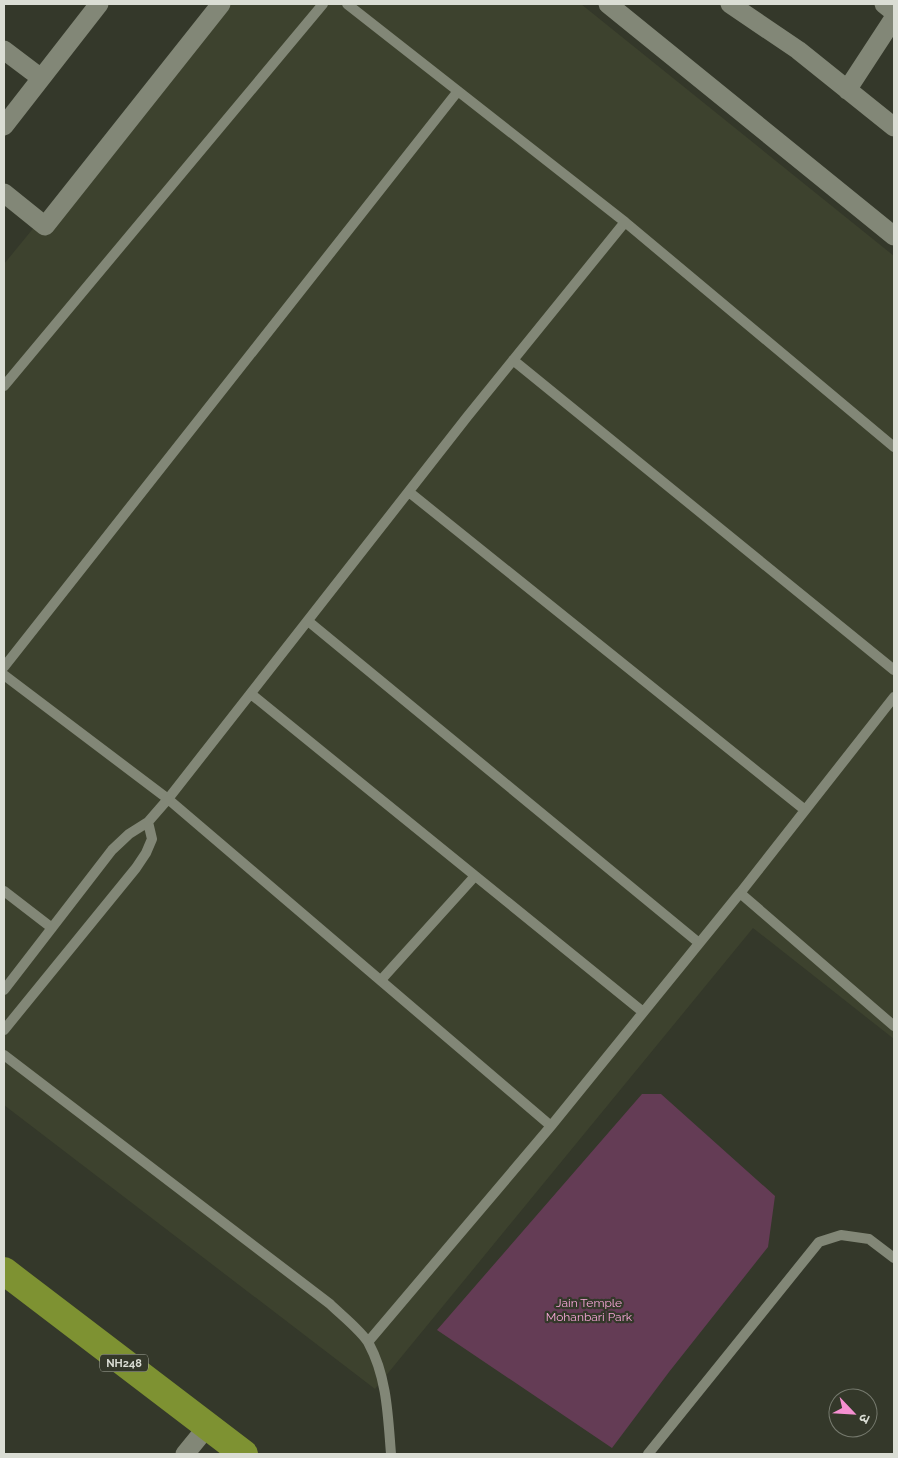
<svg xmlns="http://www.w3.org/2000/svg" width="898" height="1458" font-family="Raleway,'Noto Sans Devanagari',sans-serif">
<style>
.built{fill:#3d422e}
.green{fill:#643c55}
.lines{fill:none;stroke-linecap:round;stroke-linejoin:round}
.lane{stroke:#828777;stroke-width:10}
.street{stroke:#828777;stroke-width:19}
.highway{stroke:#7e9232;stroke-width:28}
.labels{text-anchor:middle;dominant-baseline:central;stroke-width:4.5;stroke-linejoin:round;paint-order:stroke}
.shield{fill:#34382a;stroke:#a8aca1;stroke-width:1}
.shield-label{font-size:11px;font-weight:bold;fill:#daddd4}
.park-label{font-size:12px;fill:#f7a7d8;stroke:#34382a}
</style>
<rect width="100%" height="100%" fill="#34382a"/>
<path class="built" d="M217,4H581L894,256V1039L753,928L375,1389L4,1105V264Z"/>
<path class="green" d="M642,1094H661L775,1196L768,1247L669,1372L612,1448L437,1330Z"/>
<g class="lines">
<path class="lane" d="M347,4L625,222L894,447
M513,360L894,670
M4,386L323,4
M409,492L805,810
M308,621L699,943
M4,667L458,91
M4,675L168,799L551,1126
M251,694L643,1012
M4,891L52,928
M737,897L894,697
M381,980L475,876
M4,990L112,850L129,834L148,822L168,799L467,417L625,222
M4,1030L136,868L146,853L152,839L148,822
M4,1055L330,1304C340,1314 363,1332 369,1344C387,1377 388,1417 391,1454
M368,1342L551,1126L740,893L894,1026
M648,1454L819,1242L841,1235L869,1239L894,1258"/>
<path class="street" d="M608,4L894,236
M730,4L798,50L894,127
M884,4L894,12
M4,50L41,78
M847,90L894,18
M4,126L99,4
M4,193L45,226L221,4
M185,1454L207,1427"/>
<path class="highway" d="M4,1271L244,1454"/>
</g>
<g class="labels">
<rect class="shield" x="100" y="1354.5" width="48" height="17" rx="4"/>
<g class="shield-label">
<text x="124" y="1363">NH248</text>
</g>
<g class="park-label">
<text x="589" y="1303">Jain Temple<tspan x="589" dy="14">Mohanbari Park</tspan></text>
</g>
</g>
<rect width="898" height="1458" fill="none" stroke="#daddd4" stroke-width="10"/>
<g transform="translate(853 1413) rotate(115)"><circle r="24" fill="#34382a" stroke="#767a6e"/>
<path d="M0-4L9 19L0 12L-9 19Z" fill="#f590d1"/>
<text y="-8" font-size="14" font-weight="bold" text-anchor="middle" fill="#daddd4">उ</text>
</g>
</svg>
